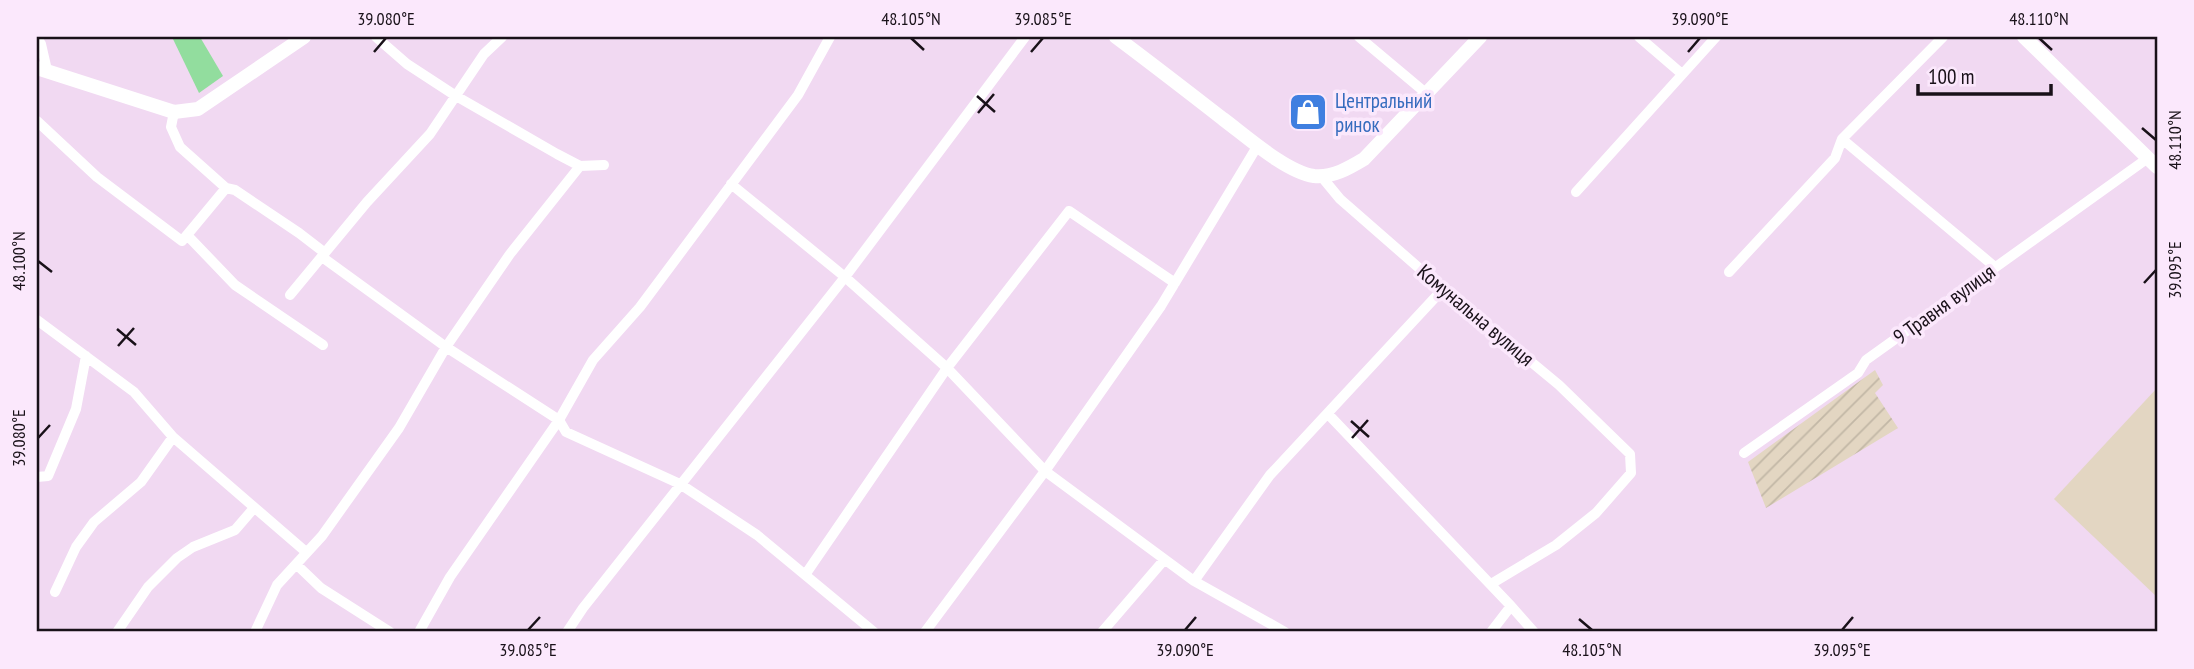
<svg xmlns="http://www.w3.org/2000/svg" width="2194" height="669" font-family="'PT Sans Narrow',sans-serif">
<style>
.industrial{fill:url(#industrial-furrows)}
.education{fill:#e3d6c2}
.green{fill:#92dd9e}
.lines{fill:none;stroke-linecap:round;stroke-linejoin:round}
.street{stroke:#fff;stroke-width:10}
.secondary{stroke:#fff;stroke-width:14}
.ticks{fill:none;stroke:#191119;stroke-width:2.5}
.labels{text-anchor:middle;dominant-baseline:central;stroke-width:7;stroke-linejoin:round;paint-order:stroke}
.shop-label{font-size:21px;fill:#366cbe;stroke:#fbe8fc;text-anchor:start}
.street-label{font-size:21px;fill:#191119;stroke:#fbe8fc}
.neatline{fill:none;stroke:#191119;stroke-width:2.5}
.ticks-label{font-size:18px;text-anchor:middle;fill:#191119}
</style>
<defs>
<pattern id="industrial-furrows" width="10" height="10" patternUnits="userSpaceOnUse" patternTransform="scale(1.75)"><rect width="10" height="10" fill="#e3d6c2"/><path d="M-1 1l2-2M0 10L10 0M9 11l2-2" fill="none" stroke="#c2b7a6"/></pattern>
</defs>
<rect width="100%" height="100%" fill="#f1d9f2"/>
<path class="industrial" d="M1875,370L1883,385L1875,393L1898,428L1766,508L1748,462Z"/>
<path class="education" d="M2157,388V597L2054,499Z"/>
<path class="green" d="M172,37H200L223,76L199,93Z"/>
<g class="lines">
<path class="street" d="M376,37L407,64L456,96L557,154L580,166L604,165
M1359,37L1427,94
M1639,37L1682,74
M1943,37L1842,139L1995,267
M37,38L41,44L47,70
M174,112L171,127L180,147L226,188L235,190L299,233L325,253
M37,121L97,177L182,241L226,188
M1321,176L1340,199L1443,289L1559,385L1630,454L1631,473L1596,513L1556,545L1491,584
M731,184L845,277L947,368L1045,471L1194,581L1285,632
M1576,192L1716,37
M187,235L235,285L323,345
M322,257L446,347L559,420L566,432L680,484L757,535L874,632
M1729,272L1835,158L1842,139
M290,295L367,202L430,134L484,54L502,37
M37,320L134,392L173,437L306,552
M1328,414L1511,606L1534,632
M1744,453L1858,373L1866,360L2148,158
M37,477L48,476L76,409L86,356
M297,565L321,588L390,632
M805,575L947,368L1069,211L1175,283
M1194,581L1270,475L1443,289
M55,592L76,547L94,522L141,482L173,437
M117,632L148,587L177,558L193,547L235,530L254,508
M255,632L277,585L322,536L399,428L446,347L510,254L580,166
M419,632L450,577L559,420L593,360L640,307L798,95L830,37
M567,632L583,608L845,277L1025,37
M925,632L1045,471L1161,306L1258,145
M1102,632L1164,560
M1491,632L1511,606"/>
<path class="secondary" d="M1116,37C1152,64 1187,91 1223,119C1246,136 1286,172 1314,176C1332,178 1349,168 1364,159L1480,37
M2024,37L2157,167
M37,68L174,112L198,109L304,37"/>
</g>
<path class="ticks" d="M911,38L924,50M2039,38L2052,50M374,52L386,38M1031,52L1043,38M1688,52L1700,38M977,96L995,112M978,113L994,94M2142,128L2156,140M38,261L52,272M2144,283L2156,270M117,329L136,345M118,346L134,328M1351,421L1369,437M38,438L50,425M1352,438L1368,420M1579,619L1592,630M528,630L540,617M1185,630L1196,617M1842,630L1853,617"/>
<defs>
<symbol id="shop-square" viewBox="-11 -11 22 22"><rect x="-9" y="-9" width="18" height="18" rx="4" fill="#3f7fe0" stroke="#fbe8fc"/><path d="M-5-2.5h2.3a2.7 3.5 0 0 1 5.4 0H5L5.5 6h-11ZM-1.5-2.5h3a1.5 2.3 0 0 0-3 0Z" fill="#fff"/></symbol>
</defs>
<g fill-rule="evenodd">
<use href="#shop-square" x="1286" y="90" width="44" height="44"/>
</g>
<g class="labels">
<g class="shop-label">
<text x="1335" y="100">Центральний<tspan x="1335" dy="24">ринок</tspan></text>
</g>
<g class="street-label">
<text transform="translate(1944 304) rotate(-36)">9 Травня вулиця</text>
<text transform="translate(1476 315) rotate(40)">Комунальна вулиця</text>
</g>
</g>
<rect width="2194" height="669" fill="none" stroke="#fbe8fc" stroke-width="77"/>
<path d="M1918 84v10h133v-10" fill="none" stroke="#191119" stroke-width="3.5"/>
<text x="1928" y="84" font-size="21" fill="#191119" stroke="#fbe8fc" stroke-width="5" paint-order="stroke">100 m</text>
<rect x="38" y="38" width="2118" height="592" class="neatline"/>
<g class="ticks-label">
<text x="386" y="25">39.080°E</text>
<text x="911" y="25">48.105°N</text>
<text x="1043" y="25">39.085°E</text>
<text x="1700" y="25">39.090°E</text>
<text x="2039" y="25">48.110°N</text>
<text transform="translate(2175 140) rotate(-90)" y="6">48.110°N</text>
<text transform="translate(19 261) rotate(-90)" y="6">48.100°N</text>
<text transform="translate(2175 270) rotate(-90)" y="6">39.095°E</text>
<text transform="translate(19 438) rotate(-90)" y="6">39.080°E</text>
<text x="528" y="656">39.085°E</text>
<text x="1185" y="656">39.090°E</text>
<text x="1592" y="656">48.105°N</text>
<text x="1842" y="656">39.095°E</text>
</g>
</svg>
